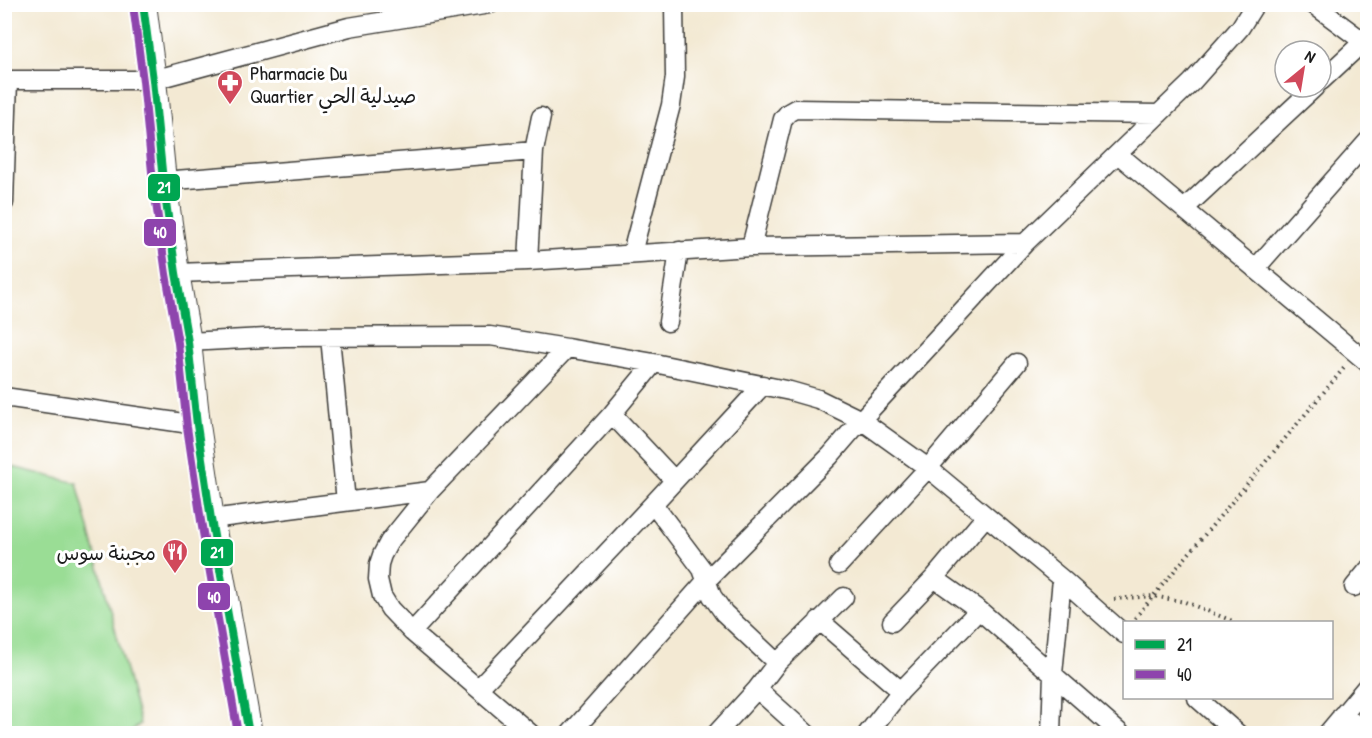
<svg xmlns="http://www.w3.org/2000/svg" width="1372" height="738" font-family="'Patrick Hand','Playpen Sans Arabic',sans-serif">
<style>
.green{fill:#9add95;stroke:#5b7c58;stroke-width:1.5}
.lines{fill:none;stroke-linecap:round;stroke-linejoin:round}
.street-casing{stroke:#3c3b37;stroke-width:21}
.secondary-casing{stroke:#3c3b37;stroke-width:28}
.path{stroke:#3c3b37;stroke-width:4;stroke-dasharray:1.5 4.5;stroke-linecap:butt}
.street{stroke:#fff;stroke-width:18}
.secondary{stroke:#fff;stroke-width:26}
.bus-1-casing{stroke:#fff;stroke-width:12}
.bus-2-casing{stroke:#fff;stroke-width:12}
.bus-1{stroke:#00a651;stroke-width:8}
.bus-2{stroke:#8e44ad;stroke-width:8}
.labels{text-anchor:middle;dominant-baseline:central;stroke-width:6;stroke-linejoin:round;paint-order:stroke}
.poi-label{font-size:20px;fill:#1c1c1c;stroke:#fff;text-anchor:start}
.line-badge{stroke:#fff;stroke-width:2}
.badge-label{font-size:16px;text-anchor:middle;font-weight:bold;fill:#fff}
</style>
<rect width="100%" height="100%" fill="#fff"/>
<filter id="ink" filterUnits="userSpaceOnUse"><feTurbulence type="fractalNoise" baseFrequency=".0167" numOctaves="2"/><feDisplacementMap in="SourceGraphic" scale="12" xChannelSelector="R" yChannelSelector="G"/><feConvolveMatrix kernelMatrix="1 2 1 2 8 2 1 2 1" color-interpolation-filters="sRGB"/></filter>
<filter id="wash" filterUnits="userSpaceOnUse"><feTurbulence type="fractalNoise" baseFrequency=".008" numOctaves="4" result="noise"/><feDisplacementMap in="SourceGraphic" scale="24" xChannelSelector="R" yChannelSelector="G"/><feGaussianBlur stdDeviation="1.35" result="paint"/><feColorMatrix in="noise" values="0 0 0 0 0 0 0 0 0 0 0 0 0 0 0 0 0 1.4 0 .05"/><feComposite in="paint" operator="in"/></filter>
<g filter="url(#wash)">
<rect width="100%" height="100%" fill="#f3e9d3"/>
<path class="green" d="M5,465L77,483L140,724L129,733H5Z"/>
</g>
<g filter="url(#ink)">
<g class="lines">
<defs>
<path id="street" d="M1313,4L1368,45
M4,80H153L349,27L490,4
M1321,81L1363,42
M1118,154L1368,363
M163,181L534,151
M4,203L8,80
M1184,209L1315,87
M751,247L783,119L788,113L795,109L1159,114
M632,253L671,105L675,77L674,4
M528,261L534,151L541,117
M1255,269L1368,141
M176,273L528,261L751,247L1025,243
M668,322L679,251
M330,337L346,502
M188,342L284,337L490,336L567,348
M4,397L197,425
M612,414L674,480
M653,504L702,569L712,596L724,613L777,663
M211,519L430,491
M839,565L928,468L1017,363
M934,578L979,610L1121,734
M1354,587L1368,570
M819,620L901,691
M892,622L934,578L986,516
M412,632L612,414L654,363
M479,688L653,504L763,385
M757,689L807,734
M1197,698L1238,734
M1342,715L1368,732
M531,734L412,632L390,609L382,596L378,579L379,564L382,555L389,542L430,491L567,348L654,363L790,391L818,399L861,420L928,468L1062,579L1124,634
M570,734L706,581L830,456L861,420L1025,243L1192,82L1240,28L1255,4
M716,734L757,689L777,663L844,597
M867,734L901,691L979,610
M1051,734L1053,674L1062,579
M1327,734L1368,685"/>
<path id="secondary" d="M143,4L153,80L163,181L176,273L188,342L197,425L211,519L249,734"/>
</defs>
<use href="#street" class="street-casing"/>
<use href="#secondary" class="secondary-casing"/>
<path class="path" d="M1114,599L1153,596L1185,602L1235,622
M1135,618L1344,368"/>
<use href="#street" class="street"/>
<use href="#secondary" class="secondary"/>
<defs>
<path id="bus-1" d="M143,4L153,80L163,181L176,273L188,342L197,425L211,519L249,734"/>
<path id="bus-2" d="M133,5L143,81L153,182L166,274L178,343L187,427L201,521L238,734"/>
</defs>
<use href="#bus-1" class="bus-1-casing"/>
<use href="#bus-2" class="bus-2-casing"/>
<use href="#bus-1" class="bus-1"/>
<use href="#bus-2" class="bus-2"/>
</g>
</g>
<defs>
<symbol id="pharmacy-pin" viewBox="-11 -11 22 30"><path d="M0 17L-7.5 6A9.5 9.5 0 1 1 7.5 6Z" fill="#d1495b" stroke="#fff"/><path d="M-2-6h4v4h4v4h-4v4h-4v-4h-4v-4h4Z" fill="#fff"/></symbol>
<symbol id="restaurant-pin" viewBox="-11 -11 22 30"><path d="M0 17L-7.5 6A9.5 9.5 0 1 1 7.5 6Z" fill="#d1495b" stroke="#fff"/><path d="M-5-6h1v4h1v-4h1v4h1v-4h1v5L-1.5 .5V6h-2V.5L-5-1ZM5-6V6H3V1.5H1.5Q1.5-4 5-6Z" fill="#fff"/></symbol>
</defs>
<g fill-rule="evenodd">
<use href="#pharmacy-pin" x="215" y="68" width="30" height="40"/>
<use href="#restaurant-pin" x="160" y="537" width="30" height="40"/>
</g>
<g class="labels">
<g class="poi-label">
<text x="250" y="72">Pharmacie Du<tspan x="250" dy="23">Quartier صيدلية الحي</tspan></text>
<text x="156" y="552" text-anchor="end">مجبنة سوس</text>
</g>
</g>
<g class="line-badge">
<rect x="147" y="173" width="34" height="29" rx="6" fill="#00a651"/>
<rect x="143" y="218" width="34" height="29" rx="6" fill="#8e44ad"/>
<rect x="200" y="538" width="34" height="29" rx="6" fill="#00a651"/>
<rect x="197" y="582" width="34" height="29" rx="6" fill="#8e44ad"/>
</g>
<g class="badge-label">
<text x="164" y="193">21</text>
<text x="160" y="238">40</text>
<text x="217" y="558">21</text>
<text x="214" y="603">40</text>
</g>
<rect width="1372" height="738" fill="none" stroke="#fff" stroke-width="24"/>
<rect x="1123" y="621" width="210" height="78" fill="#ffffff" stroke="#a4a4a4" stroke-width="1.5"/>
<rect x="1135" y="640" width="30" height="9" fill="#00a651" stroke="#a4a4a4" stroke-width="1.5"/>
<text x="1177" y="651" font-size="18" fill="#1c1c1c">21</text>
<rect x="1135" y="670" width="30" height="9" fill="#8e44ad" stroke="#a4a4a4" stroke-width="1.5"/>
<text x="1177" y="681" font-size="18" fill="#1c1c1c">40</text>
<g transform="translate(1303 69) rotate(30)"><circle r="28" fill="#ffffff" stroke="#a4a4a4" stroke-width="1.5"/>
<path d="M0-4.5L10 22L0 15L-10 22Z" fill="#d1495b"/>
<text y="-9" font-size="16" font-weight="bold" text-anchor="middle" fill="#1c1c1c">N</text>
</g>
</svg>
